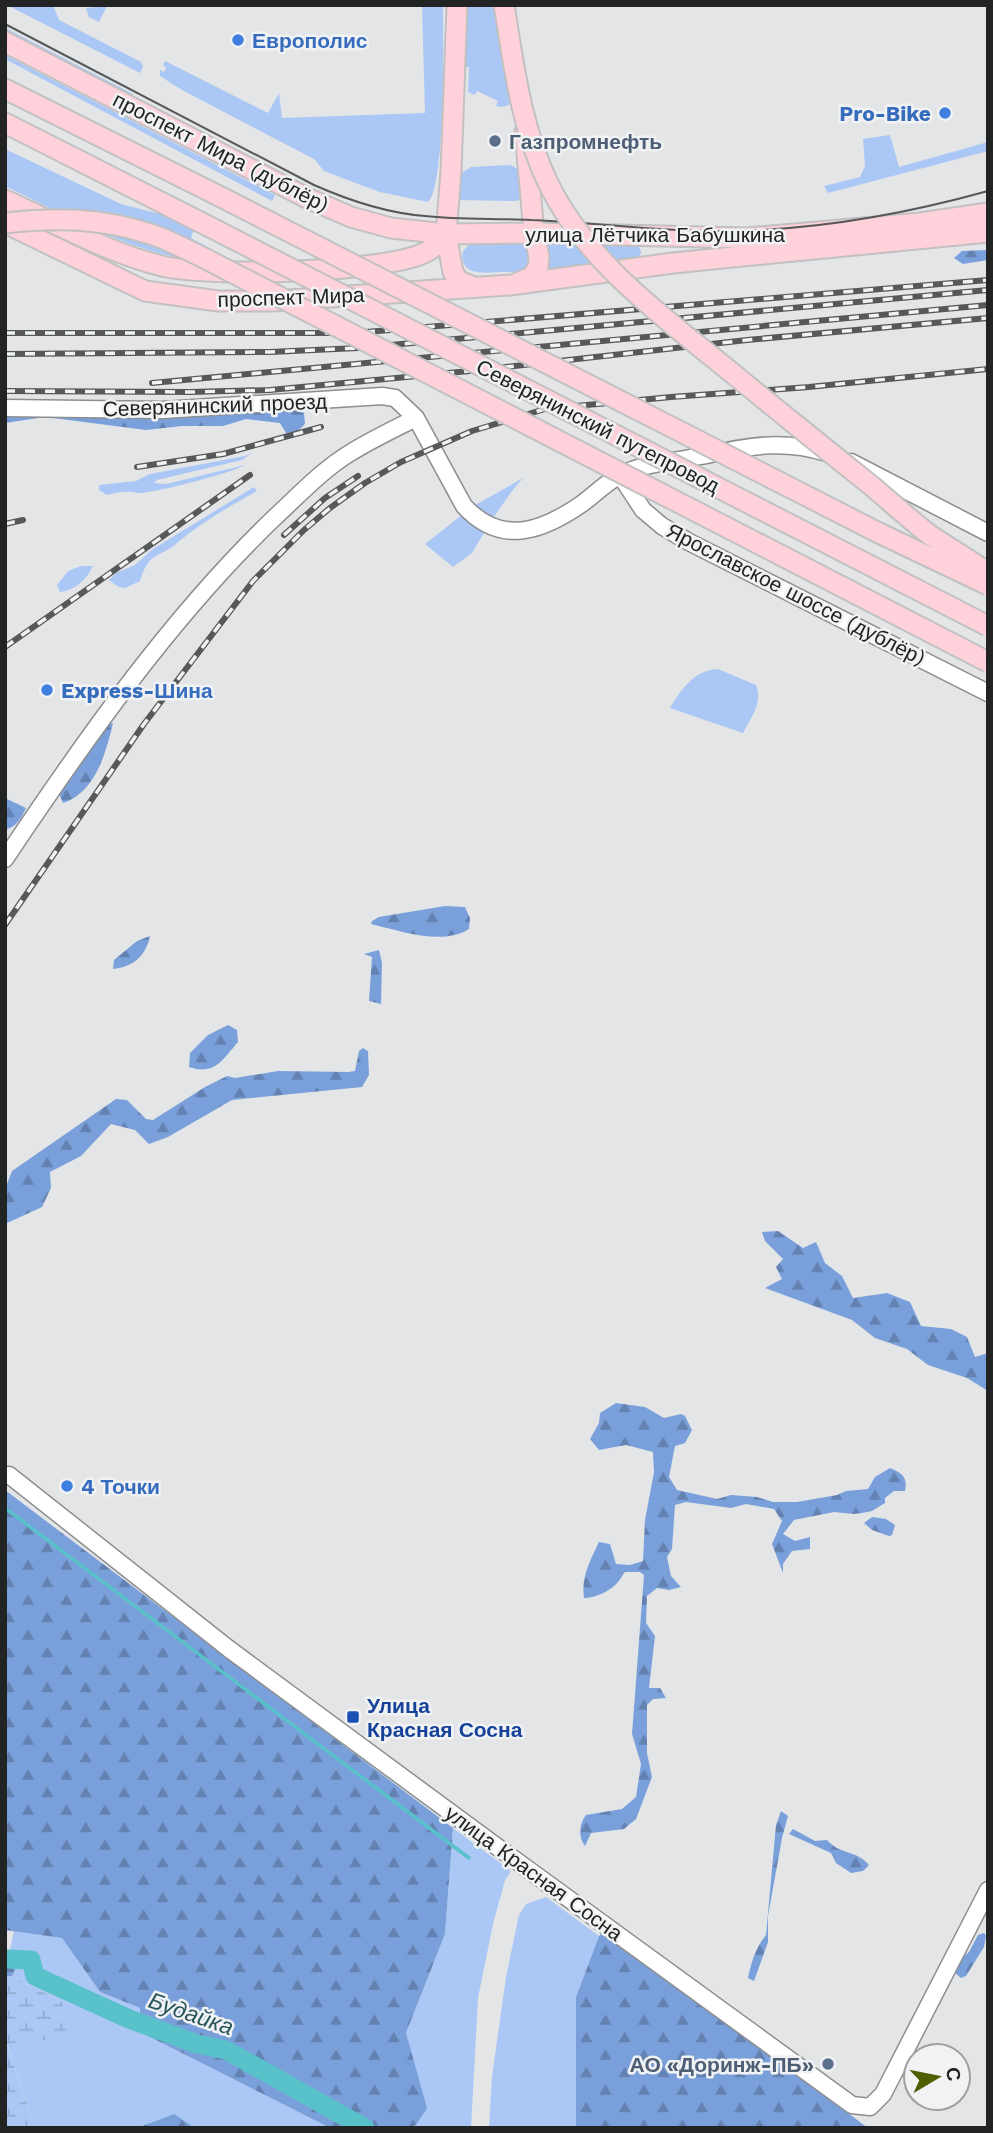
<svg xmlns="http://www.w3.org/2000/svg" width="993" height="2133" font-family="'Work Sans',sans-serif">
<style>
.green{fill:#aac7f5}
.forest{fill:url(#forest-firs)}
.wetland{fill:url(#wetland-marsh)}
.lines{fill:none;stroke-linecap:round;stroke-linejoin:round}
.stream{stroke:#58c1c9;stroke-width:3.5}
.river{stroke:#58c1c9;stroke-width:19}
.minor-casing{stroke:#8d8e90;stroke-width:19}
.major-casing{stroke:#c1c1c1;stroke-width:23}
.minor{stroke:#fff;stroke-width:16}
.major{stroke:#ffd1da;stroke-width:19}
.tram{stroke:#575859;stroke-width:2}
.rail-casing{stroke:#575859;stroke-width:6}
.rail{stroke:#f0f2f4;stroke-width:3.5;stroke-dasharray:10;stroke-linecap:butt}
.major-bridge-casing{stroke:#c1c1c1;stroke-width:23;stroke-linecap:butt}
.major-bridge{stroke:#ffd1da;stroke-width:19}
.shop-dot{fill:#3f7fe0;stroke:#f0f2f4;stroke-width:2.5}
.service-dot{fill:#5c6f8a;stroke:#f0f2f4;stroke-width:2.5}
.transit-dot{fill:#1a4fb4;stroke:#f0f2f4;stroke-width:2.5}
.labels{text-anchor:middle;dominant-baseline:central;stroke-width:5;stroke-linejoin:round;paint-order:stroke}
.shop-label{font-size:21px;font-weight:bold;fill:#366cbe;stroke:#f0f2f4;text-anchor:start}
.service-label{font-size:21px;font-weight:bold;fill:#4e5e75;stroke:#f0f2f4;text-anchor:start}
.street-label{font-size:21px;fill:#222323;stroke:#f0f2f4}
.transit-label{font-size:21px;font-weight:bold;fill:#164399;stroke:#f0f2f4;text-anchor:start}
.water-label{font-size:23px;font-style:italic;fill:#28565a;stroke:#f0f2f4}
</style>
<defs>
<pattern id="forest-firs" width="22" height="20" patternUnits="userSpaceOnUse" patternTransform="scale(1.75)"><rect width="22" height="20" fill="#7aa0db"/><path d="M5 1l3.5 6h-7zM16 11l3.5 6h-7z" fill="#6482b1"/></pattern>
<pattern id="wetland-marsh" width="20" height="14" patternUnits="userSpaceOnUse" patternTransform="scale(1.75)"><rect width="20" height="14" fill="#aac7f5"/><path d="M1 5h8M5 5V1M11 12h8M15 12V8" fill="none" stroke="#92abd2"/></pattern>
</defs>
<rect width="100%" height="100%" fill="#e3e5e7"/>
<path class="green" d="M7,5H53L59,20L141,62L143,67L140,73Z
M422,5H443C443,36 446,187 428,202L380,192L358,184L324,171L314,159L182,90L160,76V70L164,72L166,68L163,65L165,61L268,113L279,93L282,118L425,113Z
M466,5H504L514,102C508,106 502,108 496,106L498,101L477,91L475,95L468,92L469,67H465Z
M107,6L99,22L89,17L86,8Z
M5,28L133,94L131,96L5,31Z
M5,55L275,195L272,201L5,59Z
M890,135L899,167L988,142V151L828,193L824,186L860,177L865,166L863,139Z
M5,149L121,204L160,214L194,228L191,238L206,246L200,261C130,253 68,216 5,186Z
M510,165L520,170L524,199L515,201L458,200L460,174L471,167Z
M521,241C529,248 530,257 526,266C518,273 509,272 499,272C482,273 459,276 463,251L471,243Z
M546,245H634L639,247L641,252L639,259L548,270L550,258Z
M253,452L242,460L157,480L154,483L166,484L245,465C235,472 151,494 139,493C125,491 122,491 107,495L99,490V485L136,481L150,474L245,456Z
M523,478L512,491L491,521L472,553L453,567L425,544L472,507Z
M254,487L257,491C228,507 202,522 177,543C158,559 149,551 140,581L125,588L119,587L109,580L116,573L135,565L153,549Z
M81,566H93C86,580 76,590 60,592L57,585L68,571Z
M718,669L756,685C763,703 751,717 743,733L670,708C681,690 694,670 718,669Z
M453,1828L511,1871L505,1880L493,1924L478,1998L471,2128H409L416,2125L406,2033L445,1934Z
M546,1897L599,1936L576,1997V2128H489L492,2077L506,1977L519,1915L526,1904Z
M14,1931L62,1938L100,1992L140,2008V2032L330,2128H195L174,2114L137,2128H35L7,2043L46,2040L62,2002L12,1976L18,1964L9,1953Z"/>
<path class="forest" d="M988,250V260L963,264L954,258L962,251Z
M295,406L304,413L305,424L297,432L286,433L280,423L246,419L223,426H182L146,430L45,417L5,423V409L98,413L121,417Z
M113,723C106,753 95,793 63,803L59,794C74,770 91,748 106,725Z
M5,798L26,808C21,819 17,826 5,830Z
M445,906L465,907L470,918L469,929C442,946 401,931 371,924L372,921L379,917Z
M150,936C146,956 133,967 113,969L114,960L137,941Z
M379,950L382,963L381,1004L369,1001L372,957L364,954Z
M228,1025L237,1030L238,1042C223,1059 215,1076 189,1067L190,1053L208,1035Z
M363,1048L368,1051L369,1075L362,1087L232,1100L168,1137L149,1144L135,1130L111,1124L81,1156L50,1172L51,1188L42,1207L5,1224V1189L12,1171L116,1099L127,1100L146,1119L153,1120L205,1087L227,1076L235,1078L278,1071L348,1072L355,1071L359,1051Z
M778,1231L803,1248L816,1242L825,1263L842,1276L853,1298L887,1293L910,1302L921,1326L951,1329L967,1337L975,1357L988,1353V1391L967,1378L928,1365L907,1349L875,1338L852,1320L765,1288L782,1279L776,1267L783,1259L765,1241L762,1232Z
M616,1403L645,1407L664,1418L681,1414L685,1416L692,1430L685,1443L675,1446L669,1477L677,1490L717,1499L731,1495L757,1497L773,1502H797L837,1495L846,1491L868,1489L875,1477L890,1468C902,1473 908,1477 905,1491H894L885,1498V1503L872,1511L862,1513L854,1514L834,1512L794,1520L783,1534L795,1541L810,1537V1549L792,1551L783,1564V1573L772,1544L782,1521L774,1509L746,1504L731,1508L686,1502L675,1505L672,1549L667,1557L671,1576L681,1587L669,1590L657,1588L647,1596L646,1623L655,1636L649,1688H660L666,1698L653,1699L647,1705V1753L652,1777L636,1819L624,1829L591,1833L585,1846C578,1837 579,1824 586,1815L622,1809L636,1797L641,1764L632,1734L644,1575L640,1572H625C622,1575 621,1579 618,1582C611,1591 595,1598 584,1598C581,1577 590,1561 599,1542L610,1544L616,1564L630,1565L643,1561L645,1520L654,1472L653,1452L626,1445L599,1450L590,1439L599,1423L600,1413Z
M5,1490L453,1828L445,1934L406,2033L427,2108L416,2125L409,2128H330L140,2032V2008L100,1992L62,1938L5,1930Z
M872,1517L886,1519L895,1525L892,1535L889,1536L872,1530L864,1523Z
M781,1811L788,1816L782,1838L768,1916V1942L754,1981L748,1978C751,1963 756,1947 766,1935L776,1825Z
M793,1829L815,1841L827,1840C840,1855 857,1850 869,1865L863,1871L851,1873L836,1863L831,1853L789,1834Z
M605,1930L610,1940L702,2004L868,2128H576V1997L599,1936Z
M984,1933L986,1936L984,1947L966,1976L961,1978L955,1973V1963L969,1952L978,1935Z
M5,1953H9L18,1964L12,1976L5,1977Z
M174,2114L195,2128H137Z"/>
<path class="wetland" d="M12,1976L62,2002L68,2029L46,2040L7,2044L35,2128H5V1977Z"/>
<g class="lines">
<path class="stream" d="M5,1508L469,1858"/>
<path class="river" d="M5,1959L31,1960L35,1976L129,2019L197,2044L226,2050L365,2128"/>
<defs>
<path id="minor" d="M5,408L163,410L382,396L395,398L416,418L464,506C502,547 543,531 583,503C599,491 613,476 632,470C650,463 671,462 690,458C740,449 776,437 827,453
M851,462L988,533
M620,475L643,510L662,526L689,542L988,693
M5,859C84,741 171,617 274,518C298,496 322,470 350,453C371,440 394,429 416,418
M9,1475L229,1649L496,1846L852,2105L870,2107L883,2094L988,1890"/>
<path id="major" d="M457,5L451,171L446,234L453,272L459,281L474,287
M5,42L307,198L351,217L391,228L446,234L534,233L747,238L920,223L988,213
M5,89L223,198
M5,123L208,226
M5,200C56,223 108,253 162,266C207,277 388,273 426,252C434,248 441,241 446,234
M5,223L145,291L218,301H274L510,285L673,263L988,232
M517,283L531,277L538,268L539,257L534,233L525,132"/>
</defs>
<use href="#minor" class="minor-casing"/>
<use href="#major" class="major-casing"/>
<use href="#minor" class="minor"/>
<use href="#major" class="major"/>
<path class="tram" d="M5,24L314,185C350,201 386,213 425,216C460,220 496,218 531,220C591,222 651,231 711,231C805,232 898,216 988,191"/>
<defs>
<path id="rail" d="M5,333H354L988,280
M5,354L270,352L358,348L988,290
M152,383L988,305
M5,391L190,392L270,390L480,370L747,340L988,318
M137,467L223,454L321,427
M5,524L23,520
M284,535L325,498L358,476
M5,647L250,475
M5,925L144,724L253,581L304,530L330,508L365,483L401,462L472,431L545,409L671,397L809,387L988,369"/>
</defs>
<use href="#rail" class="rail-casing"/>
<use href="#rail" class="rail"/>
<defs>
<path id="major-bridge" d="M504,5C514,66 521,128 549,185C590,267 668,320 737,377C782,414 827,450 873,487C892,503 910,520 930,535C949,548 969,559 988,573
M223,198L877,532L988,585
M5,223C55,217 102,218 150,234C168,239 186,250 204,258L988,662
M208,226L988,626"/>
</defs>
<use href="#major-bridge" class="major-bridge-casing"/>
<use href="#major-bridge" class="major-bridge"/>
</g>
<g class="shop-dot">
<circle cx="238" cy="40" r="7"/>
<circle cx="945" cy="113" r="7"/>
<circle cx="47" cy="690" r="7"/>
<circle cx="67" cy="1486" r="7"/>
</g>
<g class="service-dot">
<circle cx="495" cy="141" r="7"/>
<circle cx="828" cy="2064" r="7"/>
</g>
<rect class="transit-dot" x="346" y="1710" width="14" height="14" rx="3.5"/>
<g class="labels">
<g class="shop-label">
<text x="252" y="40">Европолис</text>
<text x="931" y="113" text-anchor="end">Pro-Bike</text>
<text x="61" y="690">Express-Шина</text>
<text x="81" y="1486">4 Точки</text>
</g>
<g class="service-label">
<text x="509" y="141">Газпромнефть</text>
<text x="814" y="2064" text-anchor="end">АО «Доринж-ПБ»</text>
</g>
<g class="street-label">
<text transform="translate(221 152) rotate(27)">проспект Мира (дублёр)</text>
<text x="655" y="234">улица Лётчика Бабушкина</text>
<text transform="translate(291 297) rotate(-2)">проспект Мира</text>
<text transform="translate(215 405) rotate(-2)">Северянинский проезд</text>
<text transform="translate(598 426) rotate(27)">Северянинский путепровод</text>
<text transform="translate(796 594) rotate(27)">Ярославское шоссе (дублёр)</text>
<text transform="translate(534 1873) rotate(36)">улица Красная Сосна</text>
</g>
<g class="transit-label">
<text x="367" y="1705">Улица<tspan x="367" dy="24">Красная Сосна</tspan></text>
</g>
<g class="water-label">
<text transform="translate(191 2014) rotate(19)">Будайка</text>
</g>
</g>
<rect width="993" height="2133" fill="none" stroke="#222323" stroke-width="14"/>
<g transform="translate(937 2077) rotate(80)"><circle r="33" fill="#f0f2f4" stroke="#9e9fa0" stroke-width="2"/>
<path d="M0-5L12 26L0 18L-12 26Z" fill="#505e00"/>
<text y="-10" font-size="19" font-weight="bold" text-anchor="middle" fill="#222323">С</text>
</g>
</svg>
